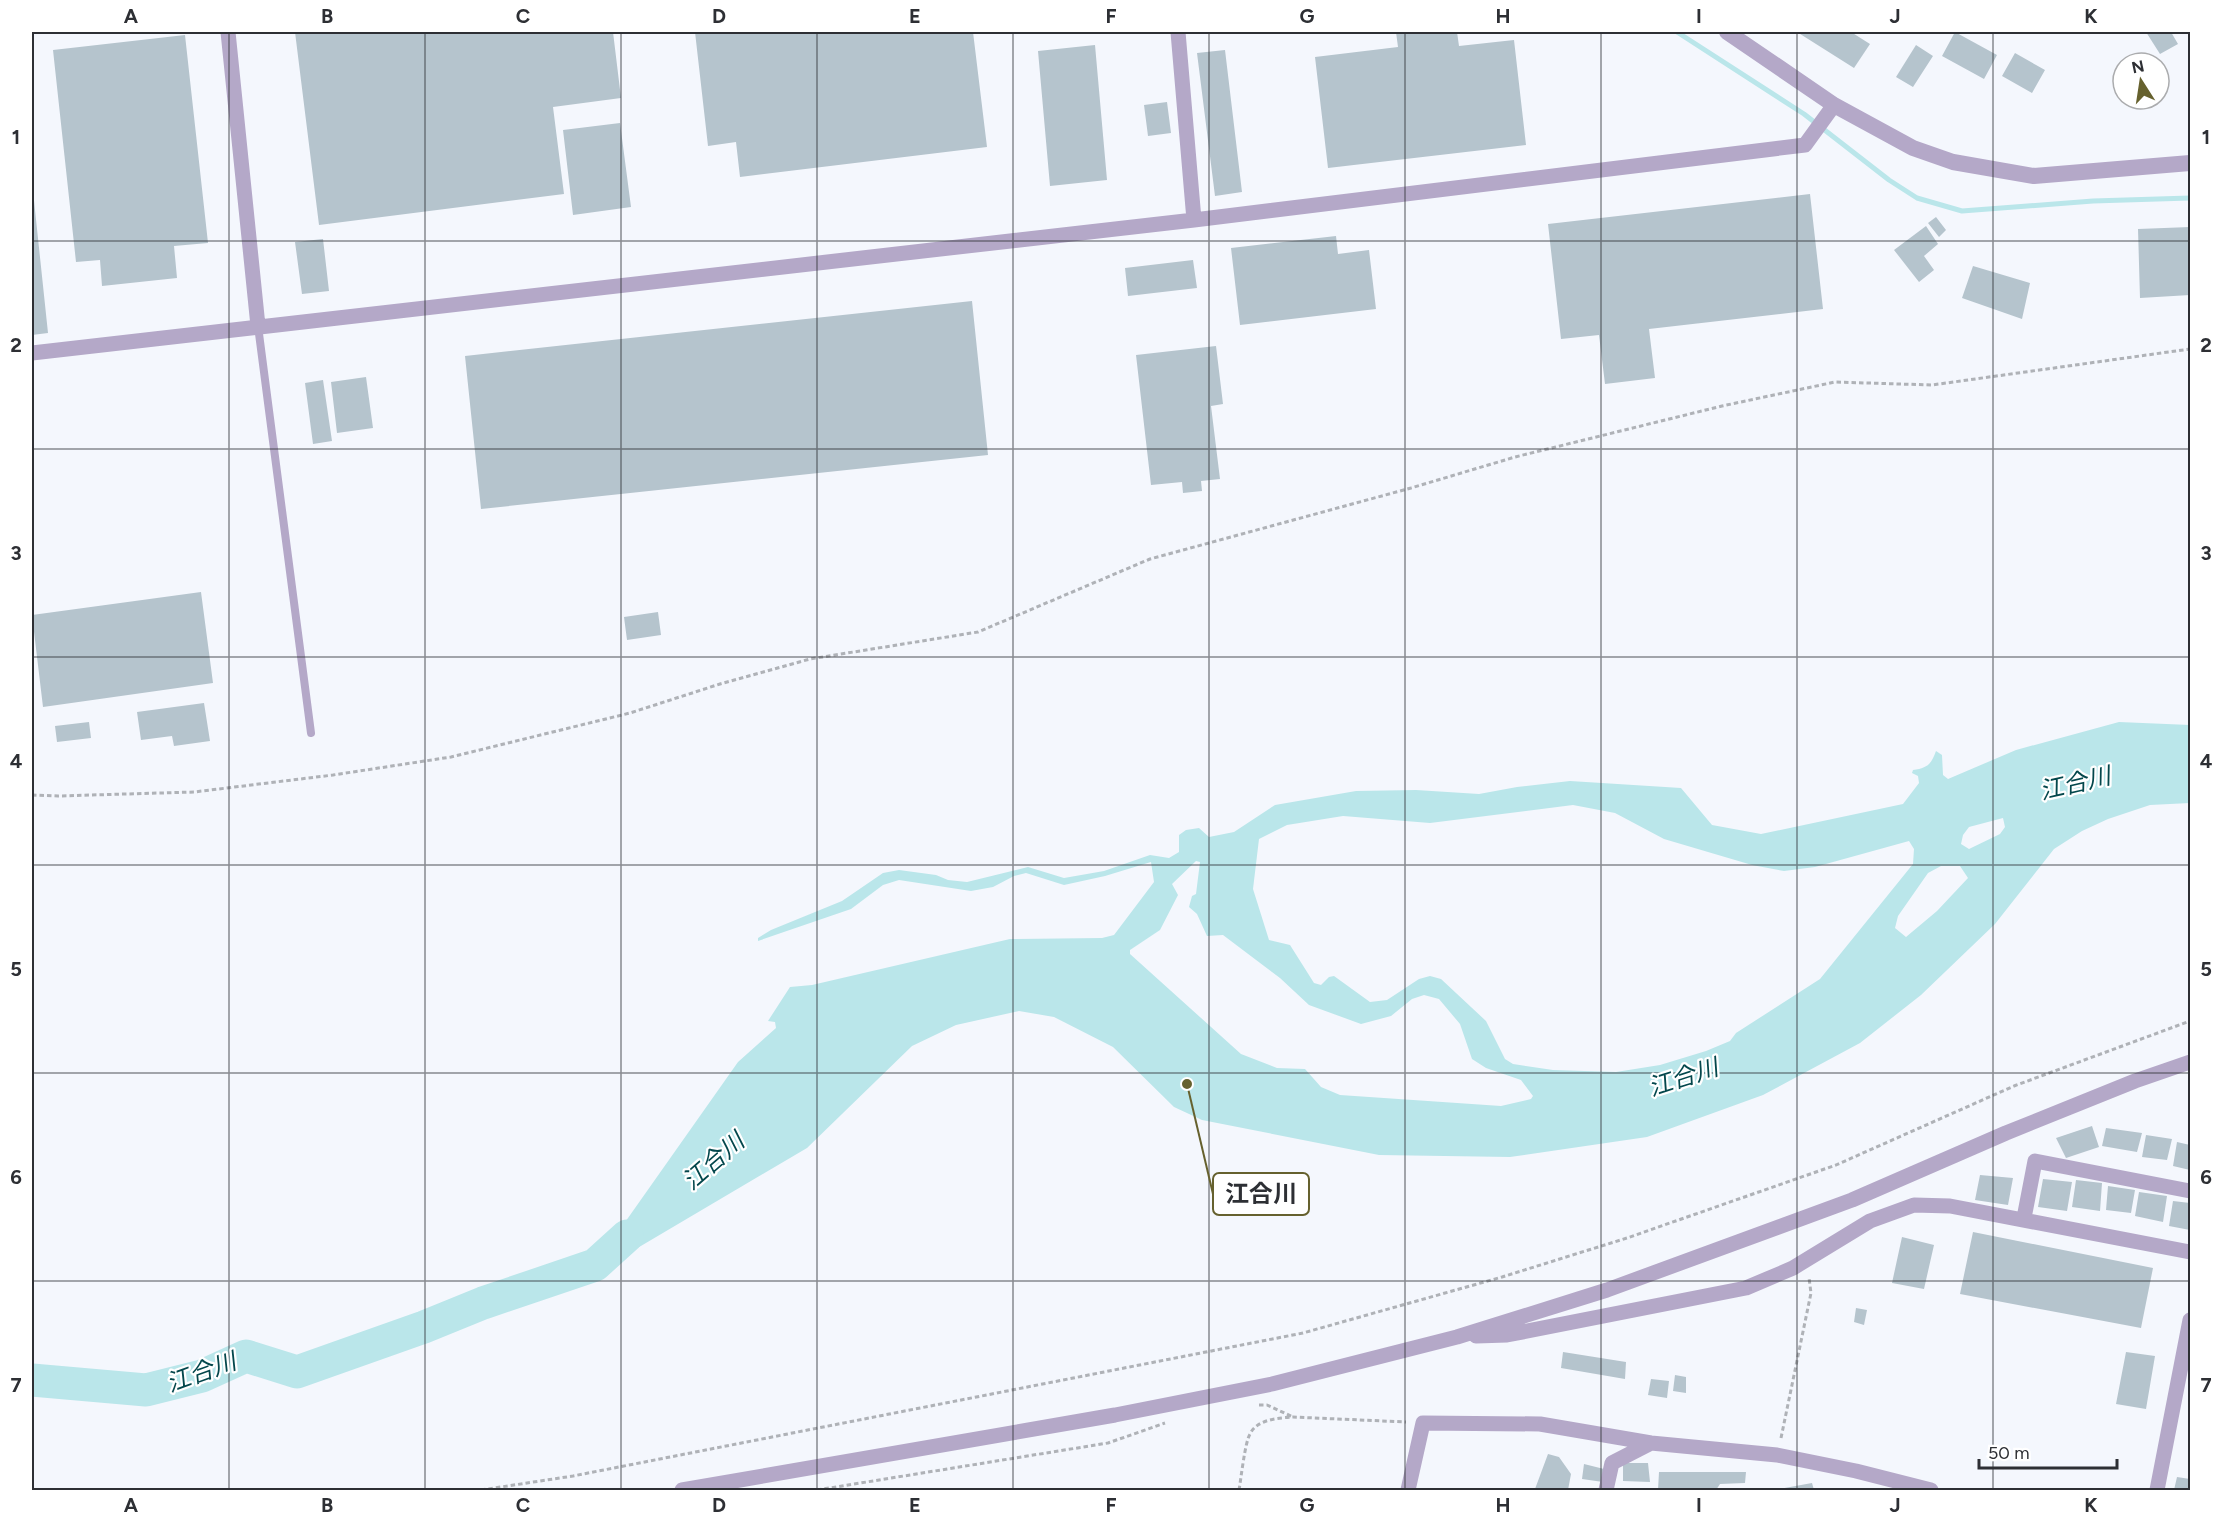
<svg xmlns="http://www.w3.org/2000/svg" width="2222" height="1522" font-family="Figtree,'Noto Sans JP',sans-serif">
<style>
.water{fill:#bae6ea;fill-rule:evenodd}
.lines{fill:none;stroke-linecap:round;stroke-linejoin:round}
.stream{stroke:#bae6ea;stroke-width:5}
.river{stroke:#bae6ea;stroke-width:33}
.building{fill:#b5c4cd}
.path{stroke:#afb2b7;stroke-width:3;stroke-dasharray:4.5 3;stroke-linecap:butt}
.service{stroke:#b4a8c8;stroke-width:8}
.minor{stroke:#b4a8c8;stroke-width:15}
.tertiary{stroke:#b4a8c8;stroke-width:16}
.grid{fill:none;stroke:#2d2f34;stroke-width:1.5;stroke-opacity:0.55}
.labels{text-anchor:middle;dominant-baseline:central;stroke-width:4.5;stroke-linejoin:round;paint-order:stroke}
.water-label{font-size:24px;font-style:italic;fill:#03474c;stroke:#fff}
.leader{fill:none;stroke:#66612e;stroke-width:2}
.callout-dot{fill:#66612e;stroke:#fff;stroke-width:2}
.callout{fill:#fff;stroke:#66612e;stroke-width:2}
.callout-label{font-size:24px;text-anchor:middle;font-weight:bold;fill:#2d2f34}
.neatline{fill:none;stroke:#2d2f34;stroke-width:2}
.grid-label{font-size:20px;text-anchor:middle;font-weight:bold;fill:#2d2f34}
</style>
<rect width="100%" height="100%" fill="#f4f7fd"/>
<path class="water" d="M2119,722L2190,725V803L2150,805L2108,819L2082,831L2054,849L1995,924L1921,995L1860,1043L1763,1095L1647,1137L1510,1157L1379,1155L1202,1120L1174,1107L1113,1047L1054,1017L1019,1011L956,1025L912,1046L807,1148L585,1279L738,1062L776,1028L775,1022L768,1021L790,987L812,985L1010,939L1102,938L1114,935L1154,882L1151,862L1105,876L1064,885L1026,873L1014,876L993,887L971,891L899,880L883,885L851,909L758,941V938L771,930L842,901L883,873L899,870L936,875L948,880L967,882L1028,867L1064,878L1104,871L1150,855L1169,858L1179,852V835L1186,830L1199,828L1209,837L1234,832L1275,805L1356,791L1416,790L1479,794L1517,787L1570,781L1681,788L1712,825L1761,834L1903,804L1919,783L1918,776L1912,773L1913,770C1927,768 1931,765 1936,751L1942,755L1943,775L1948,779L2016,750ZM1573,805L1615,813L1664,839L1752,865L1784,871L1815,867L1909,841L1914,849L1913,864L1820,979L1736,1033L1730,1041L1706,1051L1660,1065L1616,1072L1553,1070L1513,1064L1505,1059L1486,1021L1441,979L1430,976L1419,979L1387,1000L1370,1002L1334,976L1329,977L1321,985L1314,983L1290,945L1269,940L1253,889L1259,839L1287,825L1343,816L1430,823ZM2003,818L2005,827L2000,834L1969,849L1961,844L1963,835L1969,827ZM1196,861L1200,862L1196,894L1192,896L1189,907L1197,914L1207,936L1223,935L1280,978L1309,1005L1361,1024L1391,1016L1412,999L1424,995L1439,999L1460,1024L1472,1059L1486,1068L1521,1080L1533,1096L1531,1099L1501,1106L1340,1095L1321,1087L1305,1069L1277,1068L1241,1054L1130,954V950L1160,930L1178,895L1172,884ZM1941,866H1960L1968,878L1937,911L1906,937L1895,928L1898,916L1928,873Z"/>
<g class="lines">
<path class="stream" d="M1677,32L1804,114L1889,180L1917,198L1962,211L2093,201L2190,198"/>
<path class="river" d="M32,1380L146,1390L202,1376L246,1356L297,1372L424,1327L483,1303L595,1265L627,1236"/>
</g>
<path class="building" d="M295,32H613L621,98L553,107L564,194L319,225Z
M695,32H973L987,147L740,177L736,142L708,146Z
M1396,32H1457L1459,46L1514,40L1526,145L1328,168L1315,57L1398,47Z
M1797,32H1851L1870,44L1854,68Z
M1955,32L1997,55L1984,79L1942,56Z
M2146,32H2171L2178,44L2160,54Z
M185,35L208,243L174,246L177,278L102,286L100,260L76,262L53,50Z
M1095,45L1107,180L1050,186L1038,51Z
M1916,45L1933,56L1913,87L1896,77Z
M1225,50L1242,192L1215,196L1197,53Z
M2015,53L2045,70L2032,93L2002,76Z
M1167,102L1171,133L1148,136L1144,105Z
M620,123L631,207L573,215L563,130Z
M32,191H33L48,333L32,335Z
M1810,194L1823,309L1649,329L1655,378L1605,384L1599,335L1561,339L1548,224Z
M1936,217L1946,230L1939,237L1928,223Z
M1926,226L1938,244L1924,256L1934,270L1919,282L1894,250Z
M2190,227V295L2140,298L2138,229Z
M1336,236L1338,254L1369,250L1376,309L1240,325L1231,248Z
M323,239L329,291L302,294L295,242Z
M1193,260L1197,288L1128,296L1125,268Z
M1973,266L2030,283L2022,319L1962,298Z
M972,301L988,455L481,509L465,356Z
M1216,346L1223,404L1211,406L1220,479L1201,481L1202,491L1183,493L1182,482L1151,485L1136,355Z
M366,377L373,428L337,433L331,382Z
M323,380L332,441L313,444L305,383Z
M201,592L213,683L43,707L32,615Z
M658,612L661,635L627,640L624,617Z
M204,703L210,741L174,746L172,736L141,740L137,712Z
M89,722L91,738L57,742L55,726Z
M2092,1126L2099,1147L2066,1158L2056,1138Z
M2106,1128L2142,1133L2137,1152L2102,1146Z
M2146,1135L2172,1139L2167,1160L2142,1157Z
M2177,1142L2190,1145V1170L2173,1166Z
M1980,1175L2013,1178L2008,1205L1975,1200Z
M2043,1179L2072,1182L2067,1211L2038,1207Z
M2076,1180L2102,1183L2100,1211L2072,1207Z
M2108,1186L2135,1190L2131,1213L2106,1210Z
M2139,1192L2167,1196L2163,1222L2135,1216Z
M2173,1201L2190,1203V1230L2169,1226Z
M1973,1232L2153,1268L2141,1328L1960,1294Z
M1902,1237L1934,1245L1924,1289L1892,1283Z
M1856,1308L1867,1310L1864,1325L1854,1322Z
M1563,1352L1626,1362L1625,1379L1561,1368Z
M2126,1352L2155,1356L2146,1409L2116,1404Z
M1675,1375L1686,1377V1393L1673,1391Z
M1651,1379L1669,1381L1667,1398L1648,1395Z
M1548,1454L1559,1457L1571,1474L1568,1490L1535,1489Z
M1623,1463H1648L1650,1482L1623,1481Z
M1584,1464L1604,1469L1603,1482L1582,1479Z
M1659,1472H1746L1745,1483L1720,1484L1716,1490H1658Z
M2177,1477L2190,1479V1490H2174Z
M1812,1483L1814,1490H1779V1489Z"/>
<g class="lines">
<path class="path" d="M32,795L58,796L194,792L333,775L451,757L630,713L720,684L810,659L978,632L1150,559L1411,488L1515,457L1722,406L1835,382L1932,385L2190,349
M1259,1405H1267L1293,1417
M1781,1438L1811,1293L1809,1278
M481,1490L573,1476L1303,1333L1502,1277L1627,1238L1836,1165L2014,1086L2190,1021
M817,1490L1108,1443L1165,1423
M1239,1490C1241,1479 1245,1442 1250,1434C1257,1419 1279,1418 1293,1417L1406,1422"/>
<path class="service" d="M258,326L311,733"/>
<path class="minor" d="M228,32L258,326
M1178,32L1194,220
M32,353L1194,220L1805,145L1834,105
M2024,1218L2035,1161L2190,1191
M1476,1336L1507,1335L1746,1288L1793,1268L1870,1221L1914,1205L1950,1206L2190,1252
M682,1490L1115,1415L1272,1384L1457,1337L1607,1290L1852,1200L2006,1133L2135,1081L2190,1062
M1408,1490L1423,1423L1540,1424L1651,1443L1777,1455L1856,1471L1931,1490
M1606,1490L1612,1463L1651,1443
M2157,1490L2190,1320"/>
<path class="tertiary" d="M1727,32L1834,105L1913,148L1953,162L2034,176L2190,163"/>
</g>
<path class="grid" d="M229,32V1490M425,32V1490M621,32V1490M817,32V1490M1013,32V1490M1209,32V1490M1405,32V1490M1601,32V1490M1797,32V1490M1993,32V1490M32,241H2190M32,449H2190M32,657H2190M32,865H2190M32,1073H2190M32,1281H2190"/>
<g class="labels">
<g class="water-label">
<text transform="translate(2075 783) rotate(-13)">江合川</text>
<text transform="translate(1683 1077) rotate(-18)">江合川</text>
<text transform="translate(713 1161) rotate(-41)">江合川</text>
<text transform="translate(201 1372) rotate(-20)">江合川</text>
</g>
</g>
<path class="leader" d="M1187 1084L1213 1194"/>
<circle class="callout-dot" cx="1187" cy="1084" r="6"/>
<rect class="callout" x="1213" y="1173" width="96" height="42" rx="6"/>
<g class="callout-label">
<text x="1261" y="1202">江合川</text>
</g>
<rect width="2222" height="1522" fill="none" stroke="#ffffff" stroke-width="66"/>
<g transform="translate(2141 81) rotate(348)"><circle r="28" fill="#ffffff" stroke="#abacae" stroke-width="1.5"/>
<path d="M0-4.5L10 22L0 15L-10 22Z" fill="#66612e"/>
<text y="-9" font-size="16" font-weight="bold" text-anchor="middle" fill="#2d2f34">N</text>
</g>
<path d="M1979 1459v9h138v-9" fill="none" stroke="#2d2f34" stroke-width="3"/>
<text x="1988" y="1459" font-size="18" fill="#2d2f34" stroke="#ffffff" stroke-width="4.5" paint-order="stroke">50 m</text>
<rect x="33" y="33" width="2156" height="1456" class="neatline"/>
<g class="grid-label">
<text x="131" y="23">A</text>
<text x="327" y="23">B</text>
<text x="523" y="23">C</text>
<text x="719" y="23">D</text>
<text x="915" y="23">E</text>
<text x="1111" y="23">F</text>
<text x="1307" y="23">G</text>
<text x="1503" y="23">H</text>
<text x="1699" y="23">I</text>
<text x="1895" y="23">J</text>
<text x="2091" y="23">K</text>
<text x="16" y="144">1</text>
<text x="2206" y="144">1</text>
<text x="16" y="352">2</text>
<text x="2206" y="352">2</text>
<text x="16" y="560">3</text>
<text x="2206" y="560">3</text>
<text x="16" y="768">4</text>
<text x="2206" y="768">4</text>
<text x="16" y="976">5</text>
<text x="2206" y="976">5</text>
<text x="16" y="1184">6</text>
<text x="2206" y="1184">6</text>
<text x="16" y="1392">7</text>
<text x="2206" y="1392">7</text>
<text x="131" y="1512">A</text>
<text x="327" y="1512">B</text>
<text x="523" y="1512">C</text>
<text x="719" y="1512">D</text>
<text x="915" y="1512">E</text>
<text x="1111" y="1512">F</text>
<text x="1307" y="1512">G</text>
<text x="1503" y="1512">H</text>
<text x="1699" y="1512">I</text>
<text x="1895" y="1512">J</text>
<text x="2091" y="1512">K</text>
</g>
</svg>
